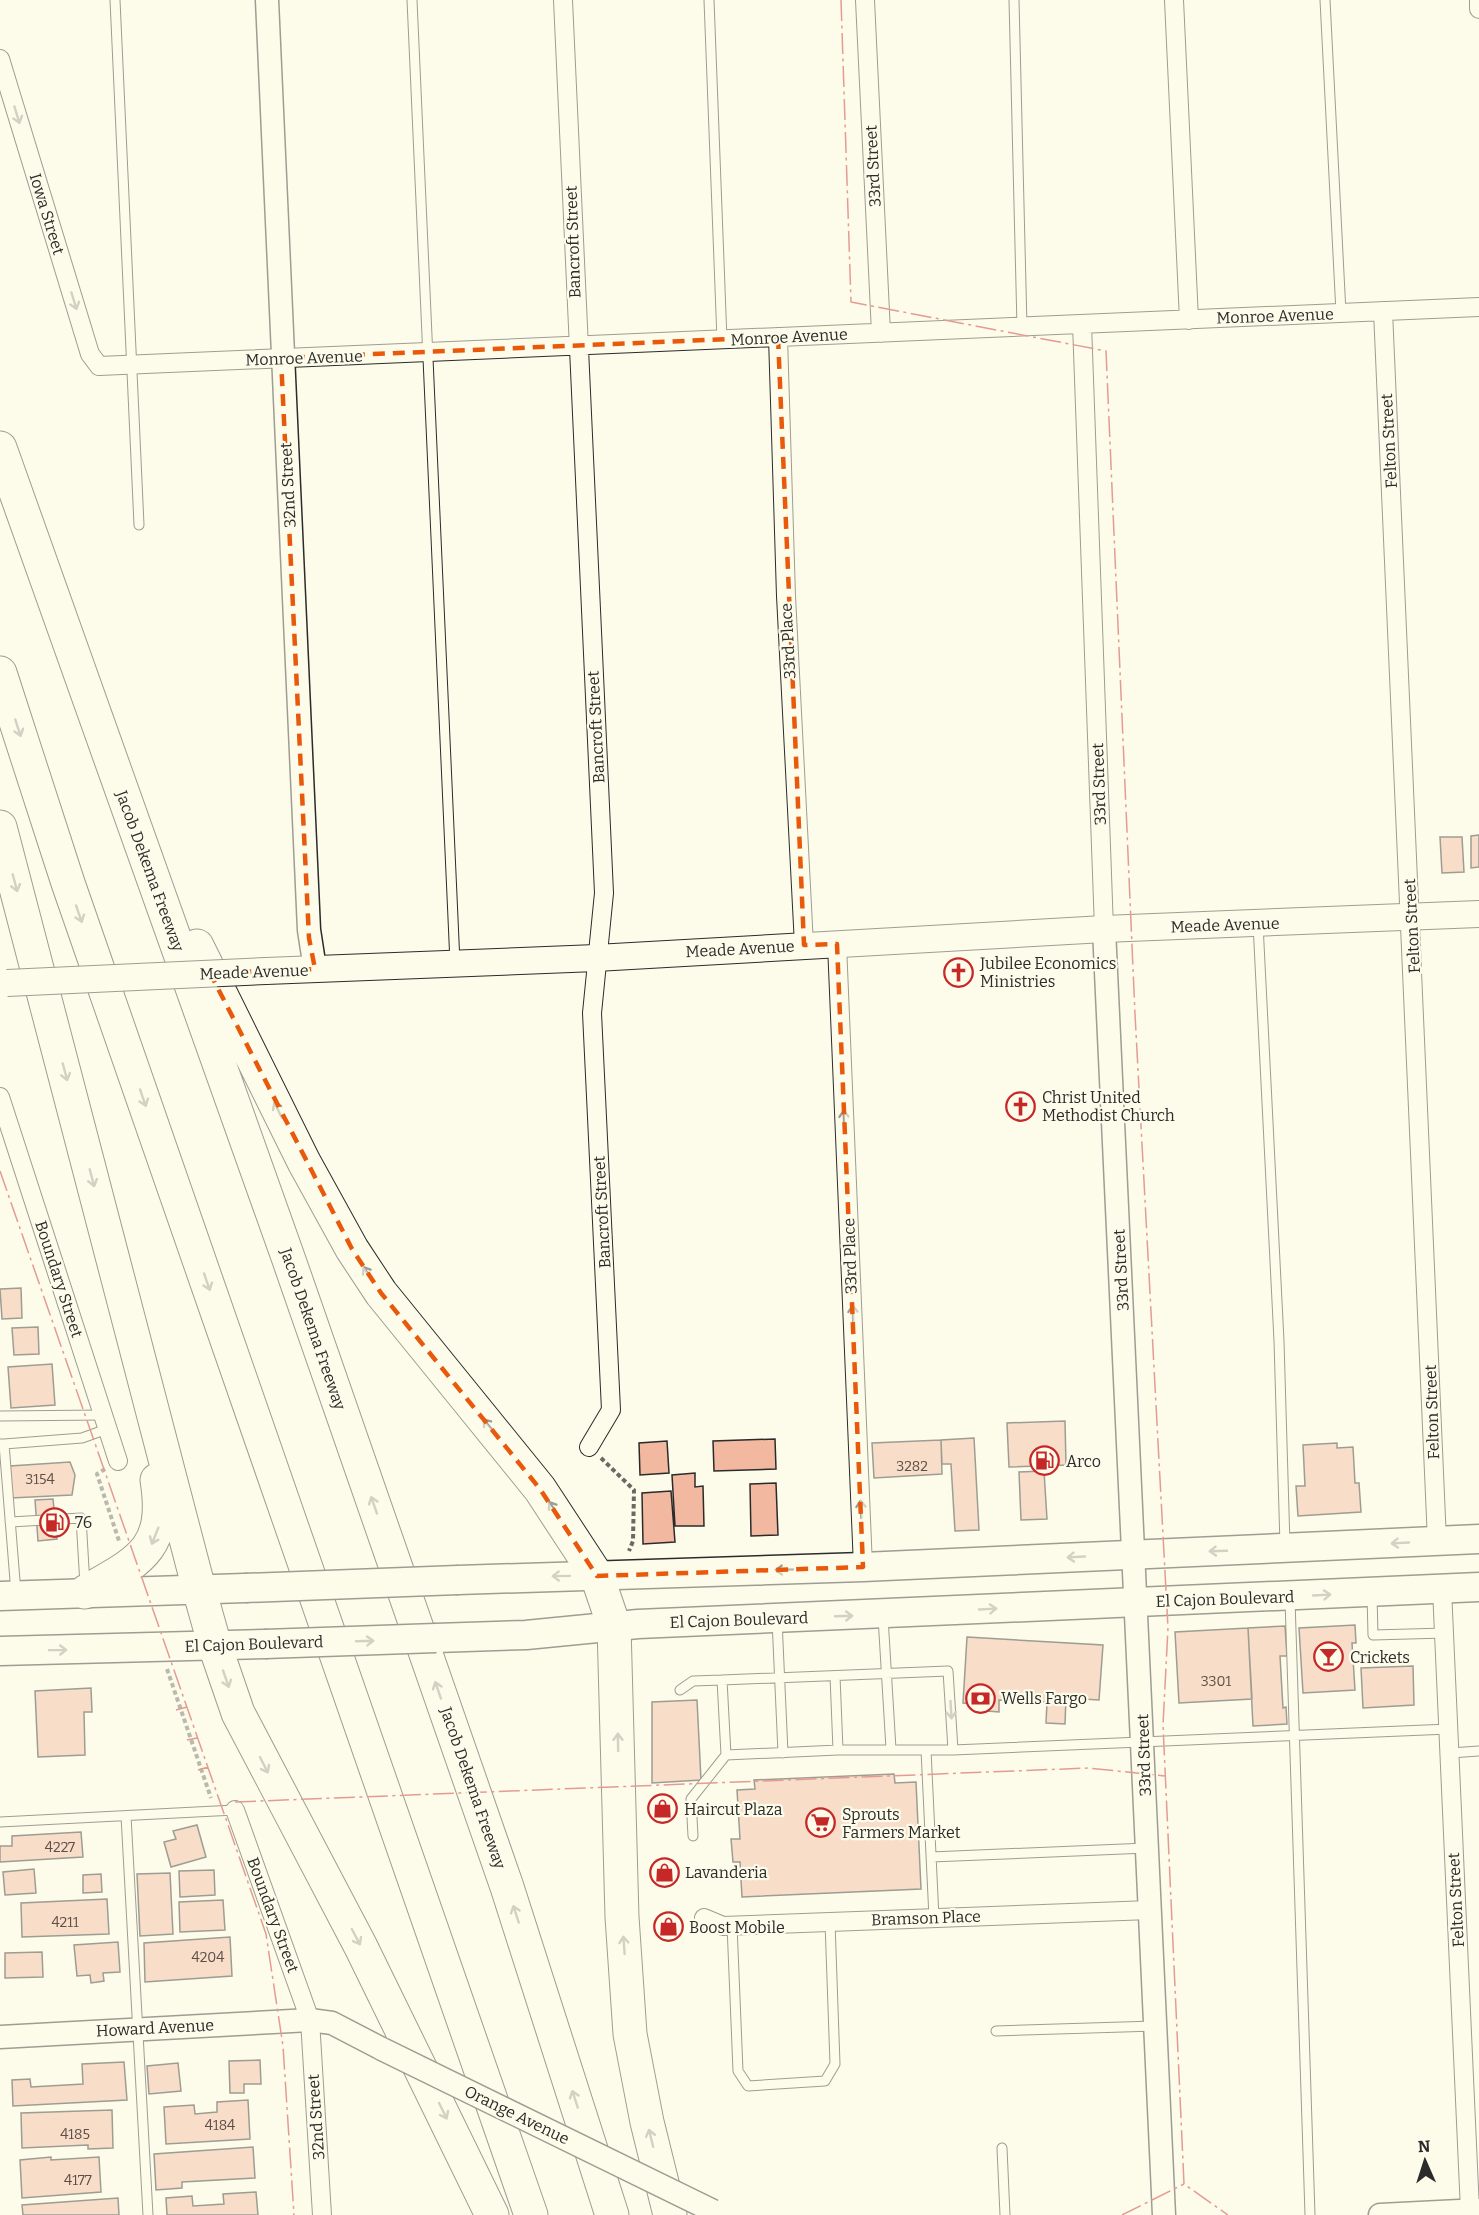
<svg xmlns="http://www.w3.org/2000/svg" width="1479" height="2215" font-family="Bitter,serif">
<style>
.building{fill:#f2b8a0;stroke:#2b2b2b;stroke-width:1.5}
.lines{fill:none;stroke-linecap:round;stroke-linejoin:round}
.service-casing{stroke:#2b2b2b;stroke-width:11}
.minor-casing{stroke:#2b2b2b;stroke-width:20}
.tertiary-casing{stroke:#2b2b2b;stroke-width:25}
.secondary-casing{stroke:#2b2b2b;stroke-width:28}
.primary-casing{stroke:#2b2b2b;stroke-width:31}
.motorway-casing{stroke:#2b2b2b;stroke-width:35}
.path{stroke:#6a6964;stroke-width:4;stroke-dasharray:4.5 3;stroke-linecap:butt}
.service{stroke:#fdfbea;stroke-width:9}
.minor{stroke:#fdfbea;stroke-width:18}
.tertiary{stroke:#fdfbea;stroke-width:22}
.secondary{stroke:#fdfbea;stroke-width:26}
.primary{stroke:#fdfbea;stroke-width:28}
.motorway{stroke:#fdfbea;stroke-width:33}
.tertiary-bridge-casing{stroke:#2b2b2b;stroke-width:25;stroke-linecap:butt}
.secondary-bridge-casing{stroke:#2b2b2b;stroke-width:28;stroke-linecap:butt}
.primary-bridge-casing{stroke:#2b2b2b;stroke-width:31;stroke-linecap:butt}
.tertiary-bridge{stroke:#fdfbea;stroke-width:22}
.secondary-bridge{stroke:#fdfbea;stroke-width:26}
.primary-bridge{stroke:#fdfbea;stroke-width:28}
.power{stroke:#c62828;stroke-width:1.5;stroke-dasharray:21 4.5 3 4.5;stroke-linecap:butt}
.oneway{stroke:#9e9d94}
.marked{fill:none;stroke:#e8590c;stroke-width:4.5;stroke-dasharray:12 8;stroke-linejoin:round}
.labels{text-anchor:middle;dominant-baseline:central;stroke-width:4.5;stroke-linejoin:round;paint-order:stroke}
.number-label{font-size:14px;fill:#5d4e48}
.street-label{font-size:16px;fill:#2b2b2b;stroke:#fdfbea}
.poi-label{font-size:16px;fill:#2b2b2b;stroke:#fdfbea;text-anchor:start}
</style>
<rect width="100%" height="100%" fill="#fdfbea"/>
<path class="building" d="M1479,835V867L1471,868V836Z
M1440,837H1462L1464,872L1442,873Z
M21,1288L22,1318L2,1319L0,1289Z
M38,1327L39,1354L14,1355L12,1328Z
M52,1364L55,1405L11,1408L8,1367Z
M1065,1421L1066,1465L1009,1467L1007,1423Z
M974,1438L979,1530L955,1531L951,1464H942L941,1440Z
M775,1439L776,1469L714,1471L713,1441Z
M941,1440L942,1474L874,1478L872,1443Z
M667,1441L669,1473L640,1475L639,1443Z
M1337,1443V1448L1353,1447L1355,1483H1359L1361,1512L1298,1516L1296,1486H1305L1303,1445Z
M70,1462L75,1475L72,1495L11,1498L10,1466Z
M1044,1471L1047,1519L1021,1520L1019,1472Z
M695,1473V1487L703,1486L704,1526H675L672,1475Z
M776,1483L778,1535L751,1536L750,1484Z
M671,1491L675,1542L643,1544L642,1493Z
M53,1499L57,1539L38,1541L35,1500Z
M1355,1625L1356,1643H1352L1355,1690L1303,1693L1299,1628Z
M1285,1626L1287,1656H1280L1283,1708L1286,1707L1287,1724L1253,1726L1248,1628Z
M1248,1628L1252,1699L1179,1703L1175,1632Z
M967,1637L1103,1645L1099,1700L1066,1698L1065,1724L1046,1723L1047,1702L999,1700V1712L974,1710V1704L963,1703Z
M1413,1666L1414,1705L1363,1708L1361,1668Z
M91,1688L92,1712H84L85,1755L38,1757L35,1691Z
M697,1700L701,1780L652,1783V1702Z
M894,1774L895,1783L916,1782L921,1889L742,1897L740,1862H733L731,1839H740L737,1790L755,1789L754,1780Z
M197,1825L206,1857L171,1867L164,1842L176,1839L173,1831Z
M81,1832L83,1857L0,1862V1846H12V1836Z
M34,1869L36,1893L5,1895L3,1872Z
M214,1870L215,1895L180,1897L179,1871Z
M170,1873L173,1934L140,1936L137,1874Z
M101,1874L102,1892L83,1893V1875Z
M107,1899L109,1934L22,1937L21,1903Z
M223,1900L225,1930L180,1932L179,1902Z
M230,1937L232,1976L145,1982L144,1943Z
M118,1942L120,1972L103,1973L104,1981L91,1983L90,1975L77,1976L74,1945Z
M42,1952L43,1977L5,1978V1953Z
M260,2060L261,2084H244V2093H230L229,2061Z
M124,2062L127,2100L13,2106L12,2080L30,2079L31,2087L83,2084L82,2064Z
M178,2063L181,2091L149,2094L147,2066Z
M248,2100L250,2139L166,2144L164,2107L194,2105L195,2114L217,2112V2102Z
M112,2110L113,2148L88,2149V2145L22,2148L21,2113Z
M253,2147L255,2178L182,2182V2188L156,2190L154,2154Z
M51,2157V2160L99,2157L101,2192L22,2198L20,2160Z
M256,2192L258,2215H167L166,2198L192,2196L193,2206L224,2204L223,2194Z
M118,2198L119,2215H23L22,2205Z"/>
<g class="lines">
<defs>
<path id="service" d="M115,0L139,525
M412,0L455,963
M709,0L722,340
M1014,0L1022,327
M1325,0L1341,313
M1258,924L1279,1341L1285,1545
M0,1416L103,1415
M0,1444H4L16,1593
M4,1444L82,1438L107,1429
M10,1522L81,1518L85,1585
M1372,1595L1373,1635L1445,1633
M1290,1600L1310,2215
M883,1617L891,1749
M777,1620L783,1753
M835,1676L838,1750
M680,1690L693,1681L722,1680
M926,1750L934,1918
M953,1750L948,1671L722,1680L726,1755L838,1750H953L1449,1729
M1450,1753L1479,1751
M126,1816L148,2215
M0,1822L235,1810
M693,1836L691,1799L726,1755
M931,1857L1147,1848
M732,1925L738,2071L748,2086L825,2081L835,2064L830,1922
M996,2031L1155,2026
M1002,2148L1005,2215"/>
<path id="minor" d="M563,0L604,893L592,1013L611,1410L589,1447
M865,0L881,333
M1174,0L1189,320
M1479,0V9
M0,59L90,354L99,366L1479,307
M1383,311L1437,1541
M1082,324L1104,929
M778,337L786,596L804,945
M837,944L863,1567
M0,1097L118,1461
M1442,1589L1470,2211
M235,1810L310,2020L322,2215
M704,1918L723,1926L1150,1910"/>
<path id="tertiary" d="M267,0L309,930L315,969
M1104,929L1164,2215
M0,2037L310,2020L332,2023L382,2049
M1380,2215L1479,2210"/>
<path id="secondary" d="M266,971L596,958L1104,929L1479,914"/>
<path id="primary" d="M458,1580L863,1567L1479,1539
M0,1596L245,1588
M436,1638L526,1635L638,1624L1479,1587
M0,1651L265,1644"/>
<path id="motorway" d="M0,448L289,1260L507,1887L612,2215
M0,673L68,883L531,2215
M0,827L199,1589L215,1646L238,1713L361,1947L492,2215
M197,946L304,1162L352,1249L381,1293L540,1489L597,1576L614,1626L622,1917L630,2034L647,2122L670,2215
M85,1592C139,1561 168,1550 157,1480"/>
</defs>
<use href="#service" class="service-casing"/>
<use href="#minor" class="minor-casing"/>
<use href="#tertiary" class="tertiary-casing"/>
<use href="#secondary" class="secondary-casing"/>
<use href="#primary" class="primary-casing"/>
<use href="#motorway" class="motorway-casing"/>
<path class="path" d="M601,1458L634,1490L633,1541L629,1551
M105,1469L97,1474L119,1541
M167,1669L211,1798"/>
<use href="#service" class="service"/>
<use href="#minor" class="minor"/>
<use href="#tertiary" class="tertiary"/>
<use href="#secondary" class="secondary"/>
<use href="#primary" class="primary"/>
<use href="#motorway" class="motorway"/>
<defs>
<path id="tertiary-bridge" d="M382,2049L713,2211"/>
<path id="secondary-bridge" d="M7,983L266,971"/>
<path id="primary-bridge" d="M245,1588L458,1580
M265,1644L436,1638"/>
</defs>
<use href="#tertiary-bridge" class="tertiary-bridge-casing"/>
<use href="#secondary-bridge" class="secondary-bridge-casing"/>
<use href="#primary-bridge" class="primary-bridge-casing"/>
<use href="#tertiary-bridge" class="tertiary-bridge"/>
<use href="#secondary-bridge" class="secondary-bridge"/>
<use href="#primary-bridge" class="primary-bridge"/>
<path class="power" d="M841,0L851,302L1106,351L1135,1014L1168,1628L1163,1725L1184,2184L1228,2215
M0,1171L266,1934L283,2046L294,2215
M176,1710L187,1707
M187,1740L197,1738
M198,1770L208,1767
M235,1802L1088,1768L1165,1776
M1122,2215L1184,2184"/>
</g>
<defs><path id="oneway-shaft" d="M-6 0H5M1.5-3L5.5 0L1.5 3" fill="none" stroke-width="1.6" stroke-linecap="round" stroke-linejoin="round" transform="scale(1.5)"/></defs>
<g class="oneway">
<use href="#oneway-shaft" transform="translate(17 115) rotate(73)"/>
<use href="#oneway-shaft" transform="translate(74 301) rotate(73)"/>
<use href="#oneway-shaft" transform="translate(18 728) rotate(72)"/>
<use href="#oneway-shaft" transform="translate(15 883) rotate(75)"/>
<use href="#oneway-shaft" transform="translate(79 914) rotate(71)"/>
<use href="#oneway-shaft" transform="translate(65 1072) rotate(75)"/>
<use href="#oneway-shaft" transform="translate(143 1098) rotate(71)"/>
<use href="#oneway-shaft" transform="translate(278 1110) rotate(-116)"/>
<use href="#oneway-shaft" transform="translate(844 1119) rotate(-92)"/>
<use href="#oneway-shaft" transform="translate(92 1178) rotate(75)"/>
<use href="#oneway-shaft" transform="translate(368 1274) rotate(-123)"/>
<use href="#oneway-shaft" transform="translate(207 1282) rotate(71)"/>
<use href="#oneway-shaft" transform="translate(853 1314) rotate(-92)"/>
<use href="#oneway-shaft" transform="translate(489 1426) rotate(-129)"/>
<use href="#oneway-shaft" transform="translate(374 1505) rotate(-109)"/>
<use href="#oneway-shaft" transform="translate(554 1509) rotate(-125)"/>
<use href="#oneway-shaft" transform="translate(861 1509) rotate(-92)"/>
<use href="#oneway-shaft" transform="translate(155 1536) rotate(112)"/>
<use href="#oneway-shaft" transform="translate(1400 1543) rotate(177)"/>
<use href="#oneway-shaft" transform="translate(1218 1551) rotate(178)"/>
<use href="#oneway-shaft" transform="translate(1076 1557) rotate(177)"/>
<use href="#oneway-shaft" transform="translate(784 1570) rotate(178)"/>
<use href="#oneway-shaft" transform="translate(561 1576) rotate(179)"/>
<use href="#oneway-shaft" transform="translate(1322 1595) rotate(-3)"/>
<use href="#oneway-shaft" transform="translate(988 1609) rotate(-3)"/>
<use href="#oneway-shaft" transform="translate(844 1616) rotate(-2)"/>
<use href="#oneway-shaft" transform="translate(365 1641) rotate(-2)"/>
<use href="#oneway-shaft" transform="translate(58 1650) rotate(-1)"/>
<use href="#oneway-shaft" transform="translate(226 1679) rotate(71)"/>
<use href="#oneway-shaft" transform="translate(438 1690) rotate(-109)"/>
<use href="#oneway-shaft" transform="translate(951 1710) rotate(87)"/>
<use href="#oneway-shaft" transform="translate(618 1742) rotate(-91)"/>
<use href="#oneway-shaft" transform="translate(264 1765) rotate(63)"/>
<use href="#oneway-shaft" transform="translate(516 1914) rotate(-108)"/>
<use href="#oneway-shaft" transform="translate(356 1937) rotate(62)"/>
<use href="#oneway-shaft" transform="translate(624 1945) rotate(-94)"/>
<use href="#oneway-shaft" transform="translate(575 2099) rotate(-108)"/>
<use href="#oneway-shaft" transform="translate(443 2111) rotate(64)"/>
<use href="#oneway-shaft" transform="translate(651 2138) rotate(-104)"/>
</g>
<path d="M0 0H1479V2215H0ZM778,337L804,945L837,944L863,1567L597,1576L540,1489L381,1293L352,1249L210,973L315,969L309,938L281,358Z" fill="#fdfbea" fill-opacity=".55" fill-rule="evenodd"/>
<path class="marked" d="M778,337L804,945L837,944L863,1567L597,1576L540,1489L381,1293L352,1249L210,973L315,969L309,938L281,358Z"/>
<defs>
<symbol id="church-ring" viewBox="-11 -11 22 22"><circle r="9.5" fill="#fdfbea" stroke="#c62828" stroke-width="1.5"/><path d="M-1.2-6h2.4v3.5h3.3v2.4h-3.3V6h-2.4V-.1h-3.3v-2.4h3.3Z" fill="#c62828"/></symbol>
<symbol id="fuel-ring" viewBox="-11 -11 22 22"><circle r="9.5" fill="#fdfbea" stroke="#c62828" stroke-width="1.5"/><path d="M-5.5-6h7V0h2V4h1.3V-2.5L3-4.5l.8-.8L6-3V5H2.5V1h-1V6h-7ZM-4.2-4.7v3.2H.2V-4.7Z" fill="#c62828"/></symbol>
<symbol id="bar-ring" viewBox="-11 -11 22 22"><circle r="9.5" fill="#fdfbea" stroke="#c62828" stroke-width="1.5"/><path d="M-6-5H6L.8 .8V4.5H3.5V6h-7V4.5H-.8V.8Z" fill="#c62828"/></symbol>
<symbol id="bank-ring" viewBox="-11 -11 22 22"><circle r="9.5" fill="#fdfbea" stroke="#c62828" stroke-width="1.5"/><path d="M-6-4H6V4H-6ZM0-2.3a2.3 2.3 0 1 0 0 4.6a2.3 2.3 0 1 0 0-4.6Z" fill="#c62828"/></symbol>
<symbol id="shop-ring" viewBox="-11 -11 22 22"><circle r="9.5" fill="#fdfbea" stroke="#c62828" stroke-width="1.5"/><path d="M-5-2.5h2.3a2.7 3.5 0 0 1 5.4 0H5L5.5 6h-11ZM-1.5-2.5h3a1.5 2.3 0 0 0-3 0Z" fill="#c62828"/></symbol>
<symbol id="supermarket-ring" viewBox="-11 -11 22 22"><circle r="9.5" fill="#fdfbea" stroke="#c62828" stroke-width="1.5"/><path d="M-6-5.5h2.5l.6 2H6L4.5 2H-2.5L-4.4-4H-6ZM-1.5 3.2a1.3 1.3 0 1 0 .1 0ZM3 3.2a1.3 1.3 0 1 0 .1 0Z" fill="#c62828"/></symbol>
</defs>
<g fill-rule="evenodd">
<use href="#church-ring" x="942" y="956" width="33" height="33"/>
<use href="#church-ring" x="1004" y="1090" width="33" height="33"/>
<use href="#fuel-ring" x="1028" y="1444" width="33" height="33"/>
<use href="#fuel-ring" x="38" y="1506" width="33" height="33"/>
<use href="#bar-ring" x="1312" y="1640" width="33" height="33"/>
<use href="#bank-ring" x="964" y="1682" width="33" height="33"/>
<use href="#shop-ring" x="646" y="1792" width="33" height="33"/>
<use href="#supermarket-ring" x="804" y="1806" width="33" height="33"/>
<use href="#shop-ring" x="648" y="1856" width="33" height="33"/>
<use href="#shop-ring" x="652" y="1910" width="33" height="33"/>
</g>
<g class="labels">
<g class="number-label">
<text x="912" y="1466">3282</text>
<text x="40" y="1479">3154</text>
<text x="1216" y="1681">3301</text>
<text x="60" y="1847">4227</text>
<text x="65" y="1922">4211</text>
<text x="208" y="1957">4204</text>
<text x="220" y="2125">4184</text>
<text x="75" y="2134">4185</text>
<text x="78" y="2180">4177</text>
</g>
<g class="street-label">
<text transform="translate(873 166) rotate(-93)">33rd Street</text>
<text transform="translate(47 214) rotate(73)">Iowa Street</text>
<text transform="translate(573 242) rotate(-92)">Bancroft Street</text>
<text transform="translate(1275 316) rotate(-2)">Monroe Avenue</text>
<text transform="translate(789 337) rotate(-3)">Monroe Avenue</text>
<text transform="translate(304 358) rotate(-2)">Monroe Avenue</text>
<text transform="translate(1389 441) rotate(-93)">Felton Street</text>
<text transform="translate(288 485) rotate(-93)">32nd Street</text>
<text transform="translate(788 641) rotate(-93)">33rd Place</text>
<text transform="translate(596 727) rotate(-93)">Bancroft Street</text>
<text transform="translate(1099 784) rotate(-92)">33rd Street</text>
<text transform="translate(150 871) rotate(70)">Jacob Dekema Freeway</text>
<text transform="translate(1225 925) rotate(-2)">Meade Avenue</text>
<text transform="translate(1412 926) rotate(-93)">Felton Street</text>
<text transform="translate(740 949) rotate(-3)">Meade Avenue</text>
<text transform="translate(254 972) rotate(-2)">Meade Avenue</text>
<text transform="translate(602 1212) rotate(-93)">Bancroft Street</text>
<text transform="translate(850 1256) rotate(-92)">33rd Place</text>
<text transform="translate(1121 1270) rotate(-93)">33rd Street</text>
<text transform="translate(59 1279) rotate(72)">Boundary Street</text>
<text transform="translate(313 1329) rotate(71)">Jacob Dekema Freeway</text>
<text transform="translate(1432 1412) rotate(-92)">Felton Street</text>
<text transform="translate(1225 1599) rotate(-2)">El Cajon Boulevard</text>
<text transform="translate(739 1620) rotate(-2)">El Cajon Boulevard</text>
<text transform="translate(254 1644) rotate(-2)">El Cajon Boulevard</text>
<text transform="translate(1144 1755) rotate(-92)">33rd Street</text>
<text transform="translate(473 1788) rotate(71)">Jacob Dekema Freeway</text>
<text transform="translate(1456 1900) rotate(-93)">Felton Street</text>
<text transform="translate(273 1915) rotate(70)">Boundary Street</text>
<text transform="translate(926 1918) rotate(-2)">Bramson Place</text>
<text transform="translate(155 2028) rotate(-3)">Howard Avenue</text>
<text transform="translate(517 2115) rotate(26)">Orange Avenue</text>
<text transform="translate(316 2117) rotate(-94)">32nd Street</text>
</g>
<g class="poi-label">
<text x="980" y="963">Jubilee Economics<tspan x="980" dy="18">Ministries</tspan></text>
<text x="1042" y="1097">Christ United<tspan x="1042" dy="18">Methodist Church</tspan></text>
<text x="1066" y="1461">Arco</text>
<text x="75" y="1522">76</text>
<text x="1350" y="1657">Crickets</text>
<text x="1001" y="1698">Wells Fargo</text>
<text x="684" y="1809">Haircut Plaza</text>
<text x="842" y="1814">Sprouts<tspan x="842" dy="18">Farmers Market</tspan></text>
<text x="685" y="1872">Lavanderia</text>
<text x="689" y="1927">Boost Mobile</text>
</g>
</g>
<g transform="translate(1425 2161) rotate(357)" stroke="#fdfbea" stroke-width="4.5" paint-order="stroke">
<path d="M0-4.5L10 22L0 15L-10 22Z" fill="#2b2b2b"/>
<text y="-9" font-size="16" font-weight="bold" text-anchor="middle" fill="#2b2b2b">N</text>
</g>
</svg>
